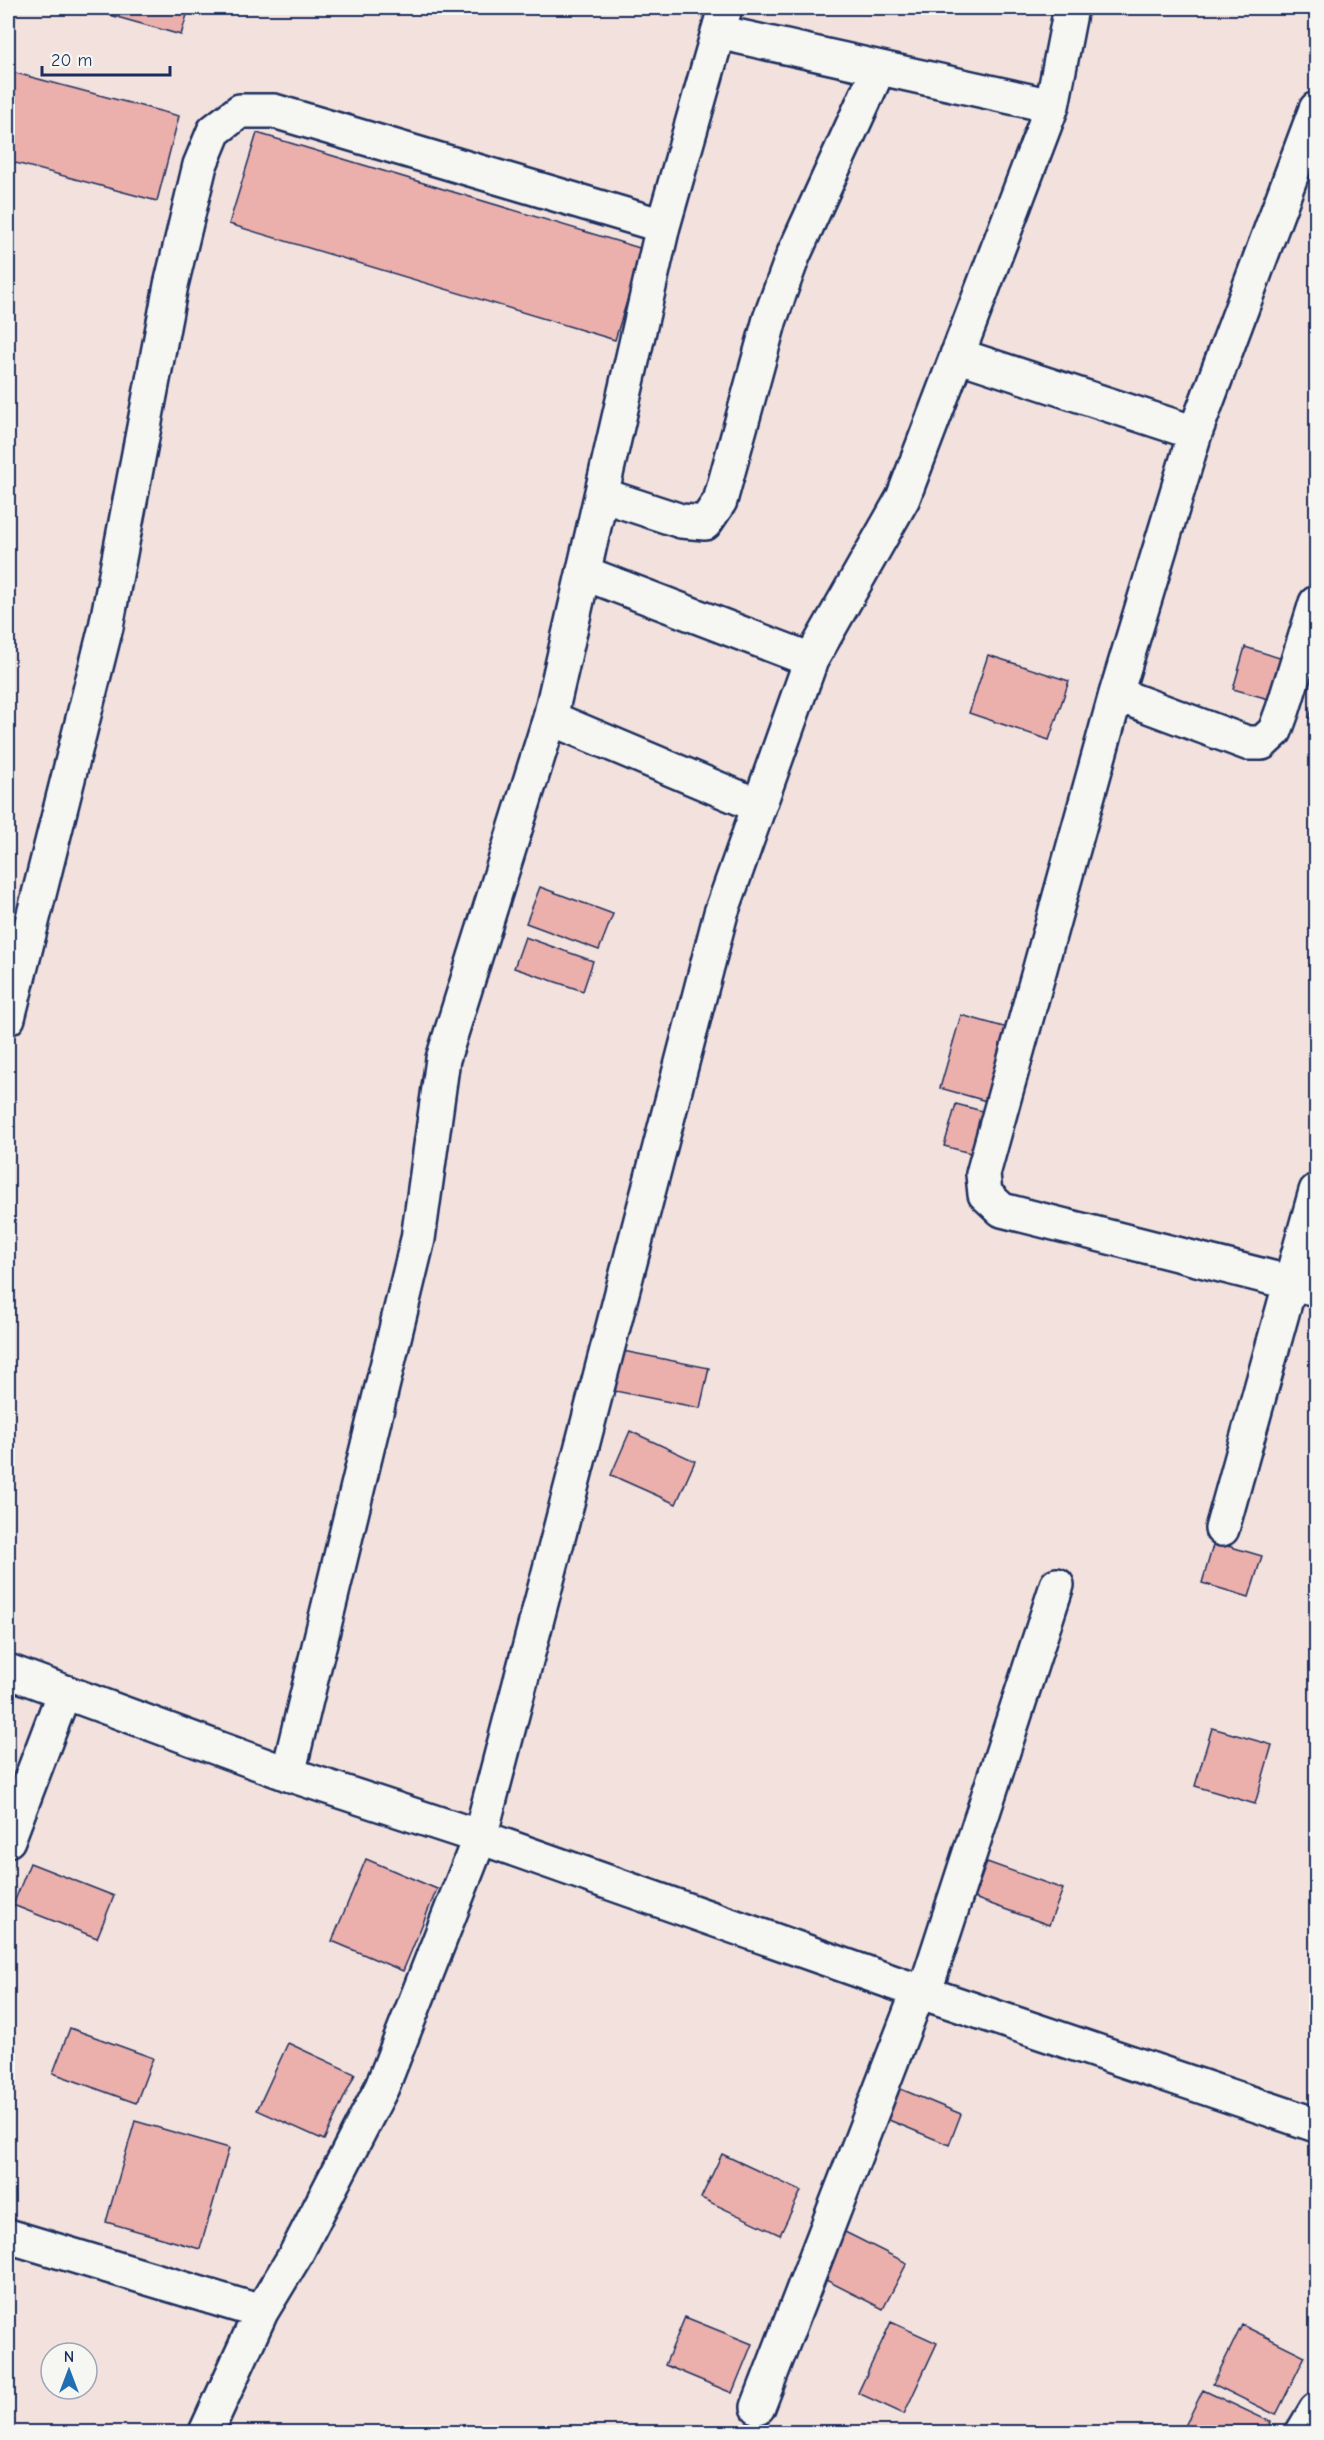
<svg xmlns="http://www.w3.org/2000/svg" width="1324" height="2440" font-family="'Comic Neue',sans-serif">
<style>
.building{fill:#ebafac;stroke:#1b2f5e;stroke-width:1.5}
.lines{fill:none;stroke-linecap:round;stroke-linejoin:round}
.minor-casing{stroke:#1b2f5e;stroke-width:38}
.major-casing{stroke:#1b2f5e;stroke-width:38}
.minor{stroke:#f6f6f2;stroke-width:33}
.major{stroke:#f6f6f2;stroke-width:33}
</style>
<rect width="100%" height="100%" fill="#f3e1dd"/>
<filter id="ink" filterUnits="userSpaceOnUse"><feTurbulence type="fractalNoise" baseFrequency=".0167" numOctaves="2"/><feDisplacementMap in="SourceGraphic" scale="12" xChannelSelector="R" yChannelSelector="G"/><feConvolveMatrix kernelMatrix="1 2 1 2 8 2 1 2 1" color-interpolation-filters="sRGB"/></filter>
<g filter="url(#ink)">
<path class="building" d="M85,8H189L181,35Z
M8,71L179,116L157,201L8,161Z
M257,133L643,249L615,340L229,224Z
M1245,647L1289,661L1276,701L1233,689Z
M988,655L1069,681L1049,740L969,713Z
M1316,699V720L1309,718Z
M540,887L613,914L599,950L526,923Z
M525,937L593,961L583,991L514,968Z
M961,1015L1011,1029L990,1102L940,1088Z
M956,1104L986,1112L974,1154L944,1146Z
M623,1351L709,1368L700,1408L615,1391Z
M630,1431L695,1461L676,1504L611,1475Z
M1214,1542L1262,1556L1249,1597L1202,1583Z
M1212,1728L1272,1745L1255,1804L1195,1786Z
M366,1859L437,1889L403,1971L332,1941Z
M987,1862L1063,1889L1049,1925L974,1898Z
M30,1863L114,1896L97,1938L13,1905Z
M70,2028L153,2058L136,2103L53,2073Z
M288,2043L355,2074L324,2140L257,2110Z
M891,2085L961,2114L949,2145L877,2115Z
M135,2121L229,2148L200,2249L106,2222Z
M722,2154L801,2191L780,2235L701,2198Z
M841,2230L907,2263L883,2309L818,2276Z
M685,2317L752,2344L732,2393L665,2365Z
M891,2322L937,2343L904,2414L858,2393Z
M1242,2325L1305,2356L1276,2415L1213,2384Z
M1203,2390L1271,2422L1266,2432H1182Z"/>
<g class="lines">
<defs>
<path id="minor" d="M718,32L1052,106
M1316,109L1195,433L1116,694L983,1174L985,1194L1002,1210L1316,1289
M957,355L1195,433
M602,495L681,521L705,523L720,501L770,319L793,256L879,68
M584,573L811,660
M1116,694L1247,743H1262L1275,731L1283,709L1316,603
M550,718L759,806
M8,1018L106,627L171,285L200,165L214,131L240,111H274L663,226
M1222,1529L1316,1191
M288,1774L418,1239L443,1059L550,718L663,226L725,8
M8,1840L64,1692
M925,1991L1057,1585
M8,2236L261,2312
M758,2407L919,1990
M206,2432L261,2312L296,2254L382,2087L480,1837L721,913L811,660L903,498L1052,106L1071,8
M1303,2432L1316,2410"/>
<path id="major" d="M8,1671L288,1774L480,1837L912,1989L1316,2125"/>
</defs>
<use href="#minor" class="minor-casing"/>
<use href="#major" class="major-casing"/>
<use href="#minor" class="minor"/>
<use href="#major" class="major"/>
</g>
</g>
<rect width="1324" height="2440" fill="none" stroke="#f6f6f2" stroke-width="30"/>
<rect x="15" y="15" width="1294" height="2410" fill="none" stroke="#1b2f5e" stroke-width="2" filter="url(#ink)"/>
<g transform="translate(69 2371)"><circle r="28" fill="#f6f6f2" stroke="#9ea6b7" stroke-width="1.5"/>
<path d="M0-4.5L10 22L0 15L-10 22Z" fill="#1f6fb2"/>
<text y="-9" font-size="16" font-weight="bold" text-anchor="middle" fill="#1b2f5e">N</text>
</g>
<path d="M42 66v9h128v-9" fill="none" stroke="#1b2f5e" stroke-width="3"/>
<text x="51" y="66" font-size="18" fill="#1b2f5e" stroke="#f6f6f2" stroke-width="4.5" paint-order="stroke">20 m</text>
</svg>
